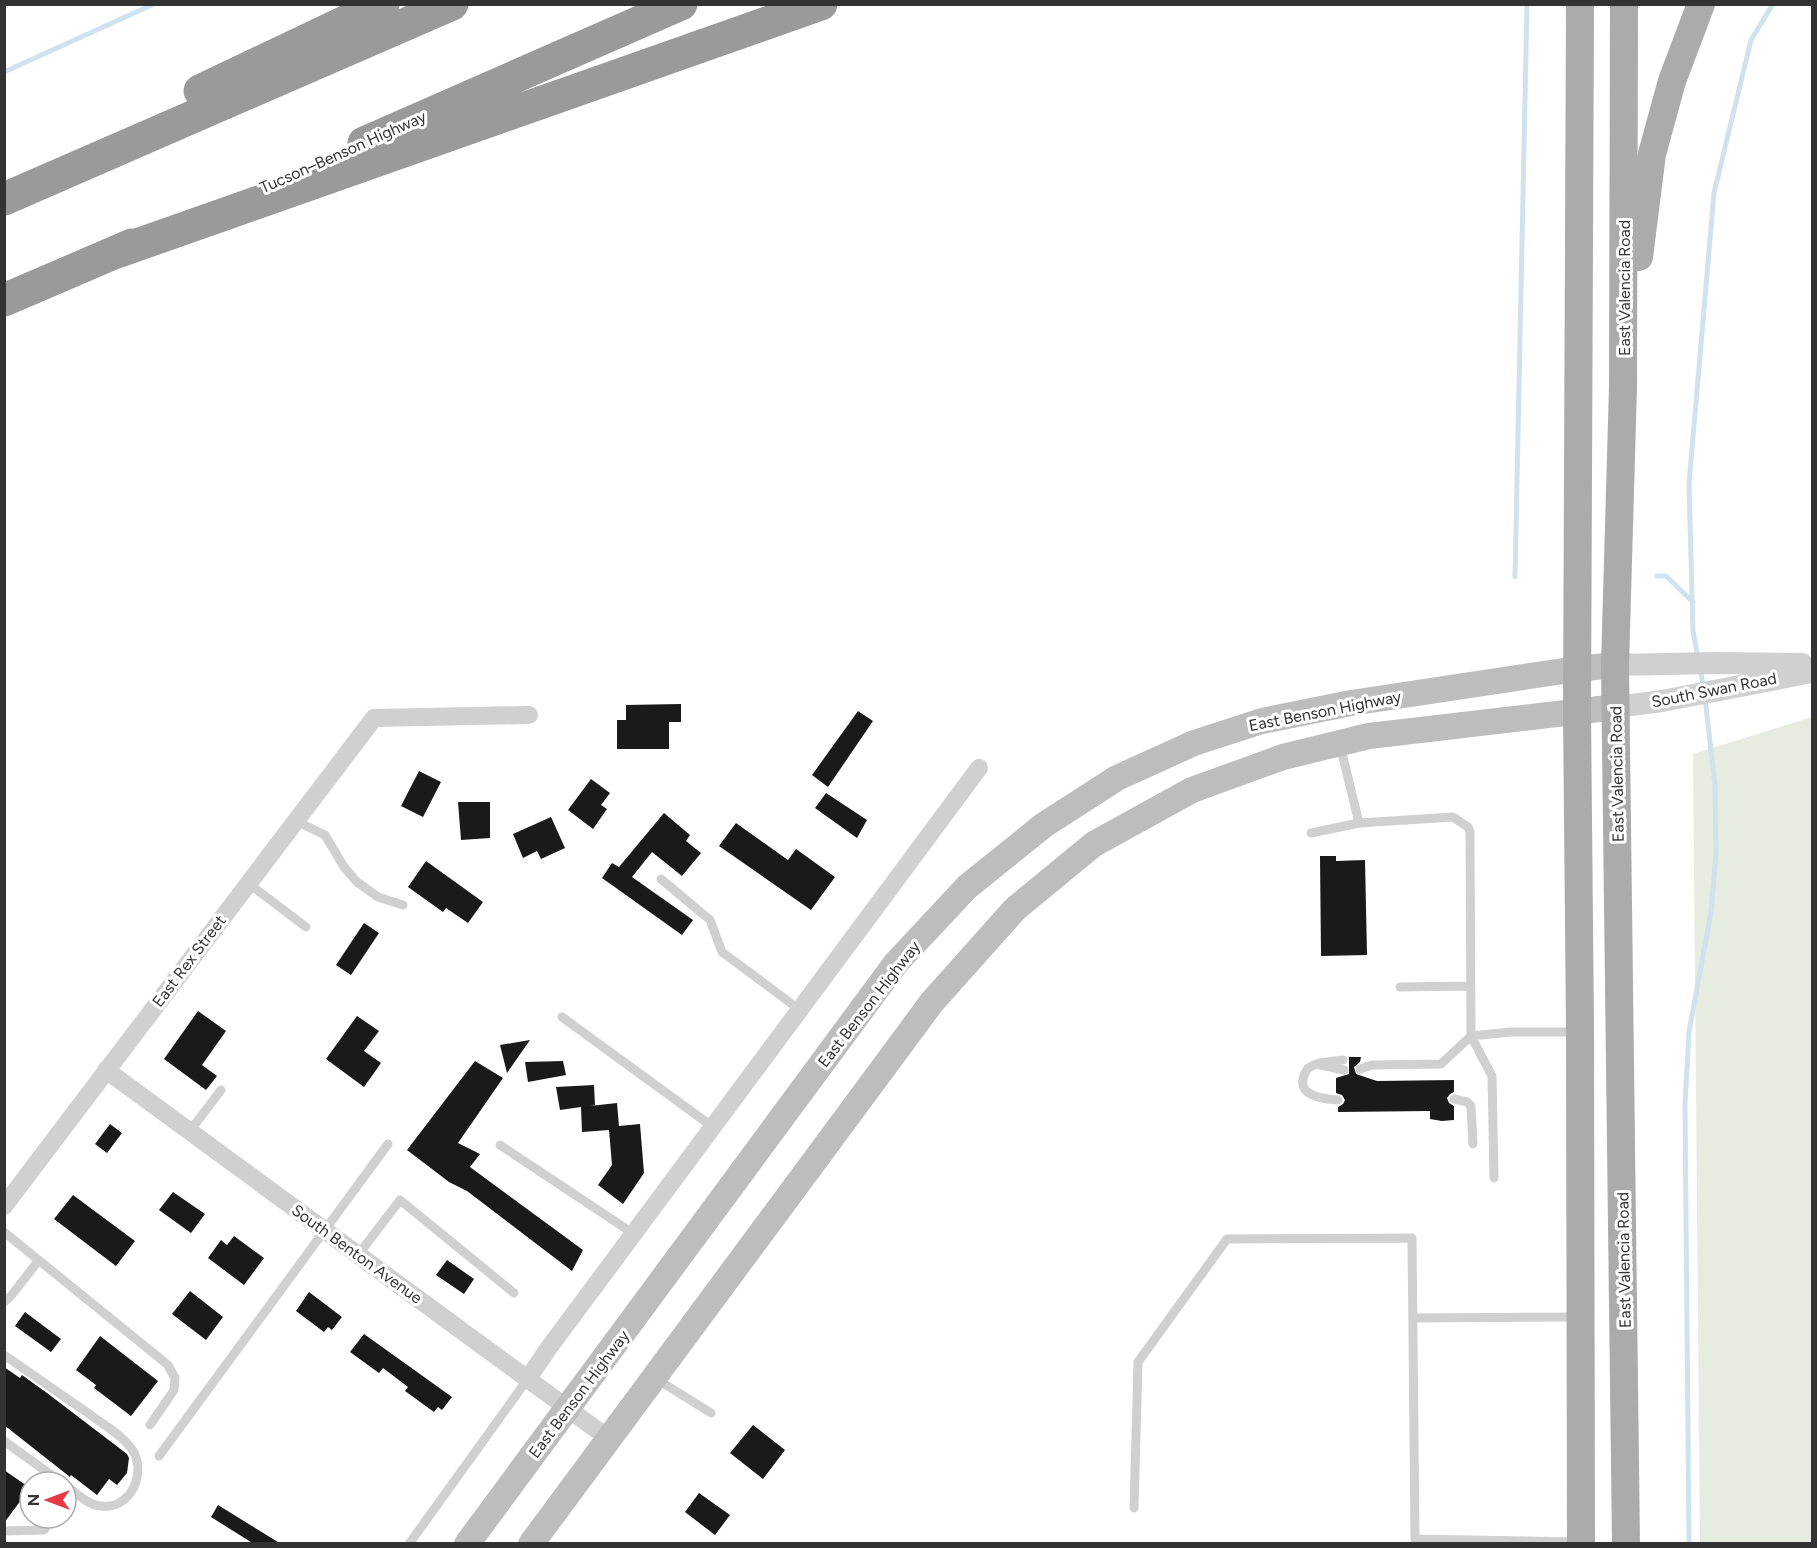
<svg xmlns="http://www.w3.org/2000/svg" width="1817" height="1548" font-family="Figtree,sans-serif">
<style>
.green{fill:#e6ecdf}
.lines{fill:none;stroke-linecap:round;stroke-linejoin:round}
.stream{stroke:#cfe2ee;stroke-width:5}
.building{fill:#1a1a1a}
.service{stroke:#d0d0d0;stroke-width:9}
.minor{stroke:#d0d0d0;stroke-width:18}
.tertiary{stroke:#d0d0d0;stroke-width:22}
.secondary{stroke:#bdbdbd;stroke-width:26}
.primary{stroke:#ababab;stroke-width:28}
.motorway{stroke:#9a9a9a;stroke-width:33}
.labels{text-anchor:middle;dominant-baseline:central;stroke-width:6;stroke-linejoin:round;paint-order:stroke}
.street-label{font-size:16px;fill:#333;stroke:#fff}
</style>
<rect width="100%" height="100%" fill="#fff"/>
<path class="green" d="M1812,717V1543H1700L1693,754Z"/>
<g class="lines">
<path class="stream" d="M4,72L154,4
M1657,576H1666L1693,602
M1515,577L1527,4
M1698,657L1693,631L1689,484L1714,193L1751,40L1773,4
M1700,669L1704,689
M1689,1544L1685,1104L1689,1032L1711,912L1716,853L1715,785L1705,698"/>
</g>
<path class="building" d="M681,704V722H669V749H617V720H626V705Z
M858,711L873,721L828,787L812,775Z
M419,771L441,782L423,817L401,806Z
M591,779L610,793L601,805L607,809L593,829L568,810Z
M826,793L867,820L857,838L815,808Z
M458,802H490V838L461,840Z
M664,813L690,835L686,841L701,853L682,876L652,852L632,877L693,920L682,935L602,878L612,863L619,867Z
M551,817L565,848L541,859L537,851L523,858L513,834Z
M736,823L788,860L796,849L835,877L811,910L719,846Z
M1320,856H1336V861L1365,860L1367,955L1321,956Z
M426,861L483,902L468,923L446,908L443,912L408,887Z
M364,923L379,933L351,975L336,965Z
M198,1011L226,1031L202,1065L217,1076L206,1090L164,1059Z
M357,1016L379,1031L364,1051L381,1063L364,1087L326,1059Z
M530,1040L507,1073L500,1045Z
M1349,1057H1361L1360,1062L1354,1067L1356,1074L1377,1081L1454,1080V1092L1450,1094L1447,1098L1449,1103L1454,1106V1120L1442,1121L1430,1119V1111L1338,1112V1107L1343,1104L1345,1100L1342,1095L1336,1093V1078L1349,1074Z
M475,1061L503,1078L458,1143L480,1154L470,1167L583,1250L572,1271L467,1191L449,1182L407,1150Z
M563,1061L566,1075L528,1082L525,1062Z
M594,1085L595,1105L590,1106L617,1103L619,1126L640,1124L644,1173L623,1204L598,1185L612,1165L609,1130L582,1132L581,1107L560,1110L556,1087Z
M110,1124L122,1133L107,1153L95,1144Z
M173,1192L205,1214L191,1233L159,1210Z
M73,1195L135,1241L116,1266L54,1219Z
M234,1236L264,1258L244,1285L208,1258L221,1240L227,1245Z
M447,1260L474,1279L464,1294L436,1275Z
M190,1291L223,1317L206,1340L172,1314Z
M309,1292L342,1317L332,1330L328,1327L324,1332L296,1311Z
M25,1312L61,1339L51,1352L15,1326Z
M364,1334L452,1397L442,1410L438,1407L434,1412L405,1391L408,1387L383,1368L379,1373L350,1352Z
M100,1336L158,1381L131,1416L94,1388L96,1385L76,1370Z
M4,1367L20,1378L22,1375L47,1393L127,1454L129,1458L127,1473L117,1485L109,1479L97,1495L71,1475L70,1477L4,1425Z
M753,1425L785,1450L763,1479L730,1453Z
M4,1470L30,1488L4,1523Z
M699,1493L730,1515L715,1535L685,1512Z
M218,1505L281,1544H254L211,1517Z"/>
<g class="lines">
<path class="service" d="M1340,745L1359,823
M296,821L325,835L344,867L357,882L378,897L403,905
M1311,833L1359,823L1453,817L1468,827L1470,832L1471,1036L1492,1076L1494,1178
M661,879L710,920L722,952L800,1010
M248,883L306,927
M1400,987L1471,986
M562,1017L713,1127
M1319,1063L1343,1060
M1360,1069L1372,1065L1441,1064L1471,1036L1511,1032H1578
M1454,1099L1467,1102L1471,1106L1473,1144
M1338,1100C1319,1099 1291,1094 1308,1068L1316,1064L1344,1070
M190,1131L221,1090
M500,1145L634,1234
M4,1232L168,1365L175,1378L174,1390L150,1425
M358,1255L400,1200L514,1293
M4,1302L11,1296L39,1260
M1413,1318L1578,1317
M4,1355C32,1374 60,1394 88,1413C102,1424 120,1433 131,1448C148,1470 132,1510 101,1506C88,1505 76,1493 66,1485
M655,1378L711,1413
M4,1441L61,1482
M159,1456L388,1144
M1134,1508L1138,1362L1227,1239L1412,1238L1415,1539L1579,1542
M4,1531L44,1530L53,1518
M409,1544L527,1380"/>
<path class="minor" d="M106,1070L608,1438
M4,1206L374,718L529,715
M527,1380L548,1349L979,768"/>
<path class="tertiary" d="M1615,665L1715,663L1802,664
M1616,707L1662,701L1812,672"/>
<path class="secondary" d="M467,1544L896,963L967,887L1044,825L1117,778L1194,743L1262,721L1351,703L1577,669L1615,665
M531,1544L932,1002L1015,909L1094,844L1192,790L1283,757L1369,736L1616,707"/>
<path class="primary" d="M1580,4L1577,711L1580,1032L1581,1544
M1624,4L1623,387L1615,665L1626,1544
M1639,257L1652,154L1672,81L1701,4"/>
<path class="motorway" d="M200,91L383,4
M364,143L681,4
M4,199L452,4
M114,253L821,4
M4,300L132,245"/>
</g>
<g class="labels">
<g class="street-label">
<text transform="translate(343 152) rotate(-24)">Tucson–Benson Highway</text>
<text transform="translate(1624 288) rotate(-90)">East Valencia Road</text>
<text transform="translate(1714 690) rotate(-11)">South Swan Road</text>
<text transform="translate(1325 711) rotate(-11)">East Benson Highway</text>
<text transform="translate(1617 774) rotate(-91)">East Valencia Road</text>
<text transform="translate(189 961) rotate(-53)">East Rex Street</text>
<text transform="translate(869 1004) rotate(-52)">East Benson Highway</text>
<text transform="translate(357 1254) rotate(36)">South Benton Avenue</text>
<text transform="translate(1624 1260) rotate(-91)">East Valencia Road</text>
<text transform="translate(579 1394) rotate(-53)">East Benson Highway</text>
</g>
</g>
<rect width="1817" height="1548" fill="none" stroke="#333333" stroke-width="12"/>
<g transform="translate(48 1500) rotate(270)"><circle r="28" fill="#ffffff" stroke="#adadad" stroke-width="1.5"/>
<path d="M0-4.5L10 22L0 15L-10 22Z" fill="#e63946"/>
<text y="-9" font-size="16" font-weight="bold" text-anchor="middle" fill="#333333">N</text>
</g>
</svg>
